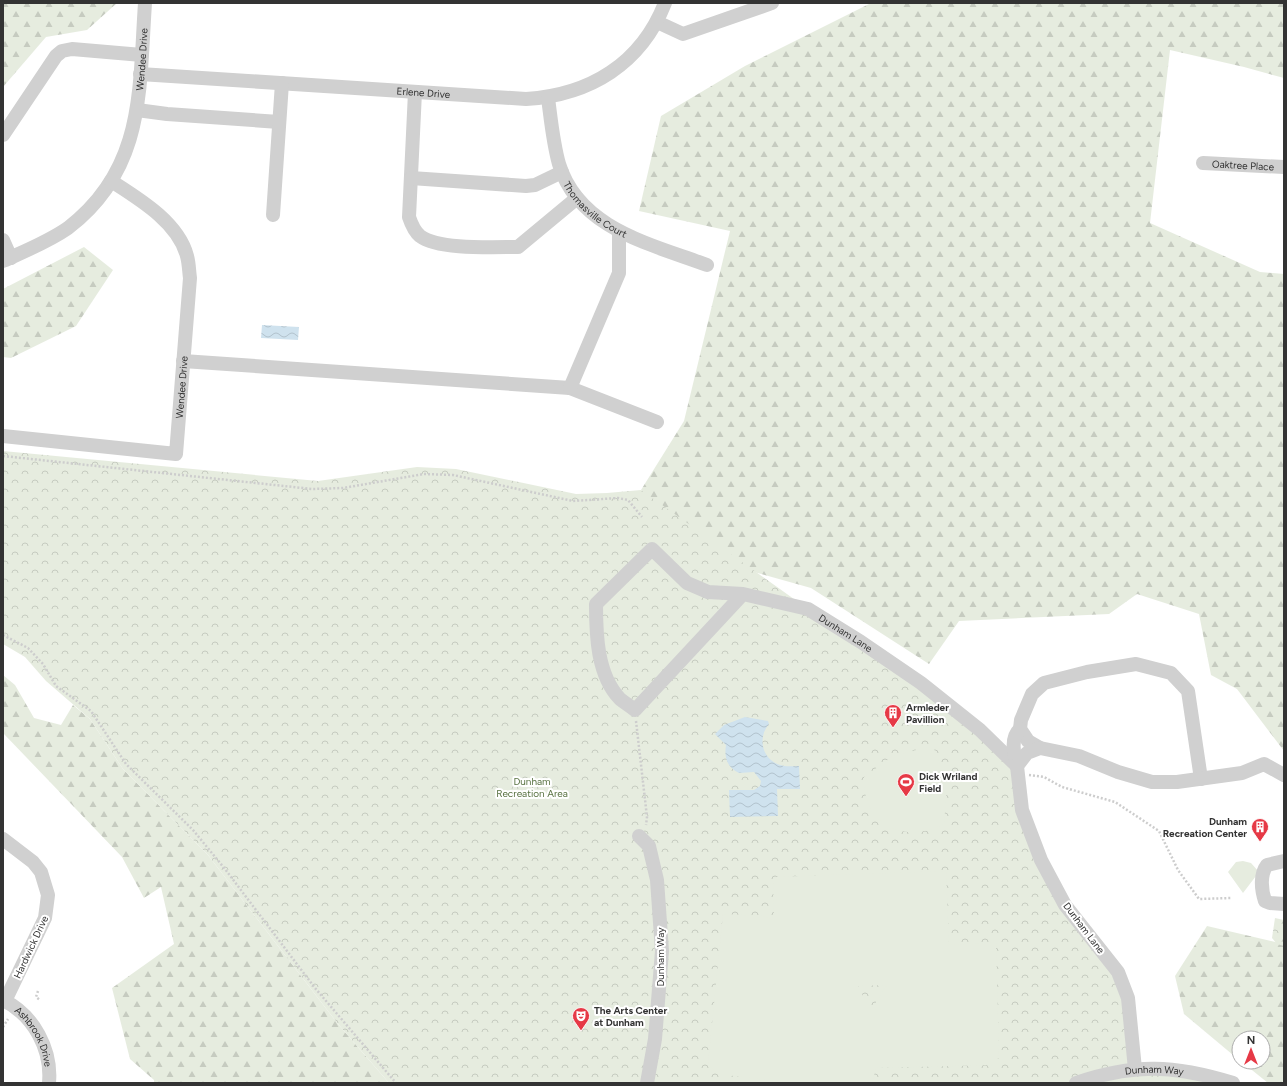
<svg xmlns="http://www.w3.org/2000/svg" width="1287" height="1086" font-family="Figtree,sans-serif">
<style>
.forest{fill:url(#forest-firs)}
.park{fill:url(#park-crowns)}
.pitch{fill:#e6ecdf;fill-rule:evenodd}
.water{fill:url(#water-waves)}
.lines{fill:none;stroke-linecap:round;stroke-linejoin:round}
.path{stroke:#cdcdcd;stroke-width:2.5;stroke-dasharray:2 2;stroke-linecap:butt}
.minor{stroke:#d0d0d0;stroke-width:14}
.labels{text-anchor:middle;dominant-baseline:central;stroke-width:4;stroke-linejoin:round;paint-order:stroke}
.street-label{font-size:10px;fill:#333;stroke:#fff}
.poi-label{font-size:10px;font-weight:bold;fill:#333;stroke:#fff;text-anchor:start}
.park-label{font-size:10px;fill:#56703f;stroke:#fff}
</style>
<defs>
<pattern id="forest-firs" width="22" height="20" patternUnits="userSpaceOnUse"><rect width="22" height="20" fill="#e6ecdf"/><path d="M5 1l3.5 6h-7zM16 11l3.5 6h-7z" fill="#c6cbc0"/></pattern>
<pattern id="park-crowns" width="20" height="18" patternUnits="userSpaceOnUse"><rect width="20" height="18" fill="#e6ecdf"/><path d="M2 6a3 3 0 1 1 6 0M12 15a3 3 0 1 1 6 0" fill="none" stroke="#c6cbc0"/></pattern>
<pattern id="water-waves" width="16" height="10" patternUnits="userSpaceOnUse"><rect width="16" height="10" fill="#cfe2ee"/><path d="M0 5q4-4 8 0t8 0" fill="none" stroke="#b2c2cd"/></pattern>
</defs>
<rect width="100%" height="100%" fill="#fff"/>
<path class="forest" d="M3,3H117L87,30L46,37L3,87Z
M871,3H1284V78L1244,67L1170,50L1150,223L1260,272L1284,274V751L1237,689L1211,675L1199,614L1137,594L1109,614L959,621L929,664L811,588L743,569L683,559L641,490L684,421L730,231L639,211L661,116L745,66Z
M84,247L113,270L76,326L11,358L3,357V289Z
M3,675L15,685L34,718L61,725L73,705L90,719L123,769L208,855L338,1024L389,1083H154V1080L130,1059L112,988L174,944L161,887L144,898L122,857L3,733Z
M1207,926L1284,944V1083H1268L1242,1062H1263V1038H1239V1060L1184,1014L1175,976Z"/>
<path class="park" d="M3,451L318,481L417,467L456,469L576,494L607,493L641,490L808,609L861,642L1017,766L1041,860L1118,972L1135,1069L1233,1083H389L338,1024L208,855L123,769L90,719L46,681L25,657L3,644Z
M1275,918L1284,920V946L1277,944L1272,938Z"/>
<path class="pitch" d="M928,747L936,751L947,786L944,824C904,845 862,824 864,777L893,756Z
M1243,861L1251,863L1259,872L1243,893L1228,872L1236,862Z
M946,871L949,945L996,942L999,1057L993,1065L876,1068L872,1083H791L718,1074L708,1064L723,914L763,916L774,920L773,877ZM887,985L876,1002L874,1018L858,986Z"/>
<path class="water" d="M262,325L299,327L298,340L261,338Z
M745,717L768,721L769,724C757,738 762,759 780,765C786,767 793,766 799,766L800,789H777L778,816L730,817L729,790H754L760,786L761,781L754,772L739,773C727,767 724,758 726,745L715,734L724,725Z"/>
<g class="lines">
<path class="path" d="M3,456L312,489L343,488L424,474L453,475L573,501L618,498L628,500L642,517
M3,635L28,648L43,664L56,686L91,711L126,764L193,830L225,869L315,988L396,1083
M636,721L647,817L646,825
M1029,775L1044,777L1062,787L1115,802L1159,831L1178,870L1199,899L1232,898
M38,991L36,997L40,1000
M3,1027L8,1019"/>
<g class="minor">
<path d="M657,22L683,34L772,3"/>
<path id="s1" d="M140,74L526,99C590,95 641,64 665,3"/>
<path d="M415,92L409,217C411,223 414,231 420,236C438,250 494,247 518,247L577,198"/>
<path id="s2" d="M548,98C551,120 553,143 559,164C579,229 651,244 707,265"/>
<path d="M137,110L167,114L279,122"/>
<path d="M3,135L56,56L62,51L72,49L142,55"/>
<path id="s3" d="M1203,163L1284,167"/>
<path d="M411,178L526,186L535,185L562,172"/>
<path d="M273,215L282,83"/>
<path d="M3,240L11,258"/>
<path id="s4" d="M3,261C25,251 48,242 68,228C145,169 139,90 145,3"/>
<path d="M183,361L570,388L657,422"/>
<path d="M570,388L619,273V232"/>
<path id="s5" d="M3,436L176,454L190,278C189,271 189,263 187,256C178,222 139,199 111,181"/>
<path id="s6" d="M743,594L635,710C630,706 625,703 620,699C597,675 596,635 596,604L652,549L687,583L708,592L743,594L808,609L861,642L921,683L980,730L1017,766"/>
<path d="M1040,748L1028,741L1020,729L1021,720L1032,694L1044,683L1087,672L1136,664L1171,673L1188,691L1201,779"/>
<path d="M1017,766C1014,754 1010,738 1020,729"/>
<path d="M639,836L649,846L657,880L662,951L655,1039L647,1083"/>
<path d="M3,839L33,862L41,872L48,895L45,918L5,1001"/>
<path d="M1284,861L1267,865C1260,874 1261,889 1265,901L1270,903L1284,904"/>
<path id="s7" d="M3,1000C34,1015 52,1050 49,1083"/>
<path d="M1135,1069L1128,998L1118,972L1065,905L1041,860L1022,810L1017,766L1027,753L1040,748L1079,756L1118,772L1152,782H1177L1242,773L1264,764L1284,775"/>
<path id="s8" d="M1076,1083C1134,1063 1175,1065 1233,1083"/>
</g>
</g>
<defs>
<symbol id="building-pin" viewBox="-11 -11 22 30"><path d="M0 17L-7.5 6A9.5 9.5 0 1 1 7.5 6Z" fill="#e63946" stroke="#fff"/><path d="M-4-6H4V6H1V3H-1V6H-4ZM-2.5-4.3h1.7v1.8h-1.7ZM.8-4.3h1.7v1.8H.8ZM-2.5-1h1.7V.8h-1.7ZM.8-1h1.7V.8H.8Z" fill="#fff"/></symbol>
<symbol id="stadium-pin" viewBox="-11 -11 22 30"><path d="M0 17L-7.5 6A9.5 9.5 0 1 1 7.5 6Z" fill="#e63946" stroke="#fff"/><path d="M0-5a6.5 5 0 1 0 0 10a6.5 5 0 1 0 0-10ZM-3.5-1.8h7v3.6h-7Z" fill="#fff"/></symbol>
<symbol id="theatre-pin" viewBox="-11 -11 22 30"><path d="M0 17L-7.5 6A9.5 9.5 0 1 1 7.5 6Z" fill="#e63946" stroke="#fff"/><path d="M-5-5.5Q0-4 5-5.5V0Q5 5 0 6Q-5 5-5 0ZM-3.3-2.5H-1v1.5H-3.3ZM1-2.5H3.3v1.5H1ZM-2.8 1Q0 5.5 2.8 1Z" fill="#fff"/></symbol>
</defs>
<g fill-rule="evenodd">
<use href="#building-pin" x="883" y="703" width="20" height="27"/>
<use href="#stadium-pin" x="896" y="772" width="20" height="27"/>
<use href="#building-pin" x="1250" y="817" width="20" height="27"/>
<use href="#theatre-pin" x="571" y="1006" width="20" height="27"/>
</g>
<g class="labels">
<g class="street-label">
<text stroke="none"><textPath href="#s4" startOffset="264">Wendee Drive</textPath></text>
<text stroke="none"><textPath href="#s1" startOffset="284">Erlene Drive</textPath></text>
<text stroke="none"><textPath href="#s3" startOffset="40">Oaktree Place</textPath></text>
<text stroke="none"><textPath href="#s2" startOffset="127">Thomasville Court</textPath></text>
<text stroke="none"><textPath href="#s5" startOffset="241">Wendee Drive</textPath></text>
<text stroke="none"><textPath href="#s6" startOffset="574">Dunham Lane</textPath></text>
<text transform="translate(1084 928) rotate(53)">Dunham Lane</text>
<text transform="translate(31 947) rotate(-65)">Hardwick Drive</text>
<text transform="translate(660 957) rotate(-90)">Dunham Way</text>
<text stroke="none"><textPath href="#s7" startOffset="50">Ashbrook Drive</textPath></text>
<text stroke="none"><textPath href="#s8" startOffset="80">Dunham Way</textPath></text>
</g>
<g class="poi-label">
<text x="906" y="707">Armleder<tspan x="906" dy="12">Pavillion</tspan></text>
<text x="919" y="776">Dick Wriland<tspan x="919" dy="12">Field</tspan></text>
<text x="1247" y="821" text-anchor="end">Dunham<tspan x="1247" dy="12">Recreation Center</tspan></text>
<text x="594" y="1010">The Arts Center<tspan x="594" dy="12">at Dunham</tspan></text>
</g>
<g class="park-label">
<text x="532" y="781">Dunham<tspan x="532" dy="12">Recreation Area</tspan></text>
</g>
</g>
<rect width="1287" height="1086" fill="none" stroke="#333333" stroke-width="8"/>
<g transform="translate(1251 1050)"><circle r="19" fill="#ffffff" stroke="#adadad"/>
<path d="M0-3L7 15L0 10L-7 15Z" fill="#e63946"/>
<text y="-6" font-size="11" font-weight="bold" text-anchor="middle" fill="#333333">N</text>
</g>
</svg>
